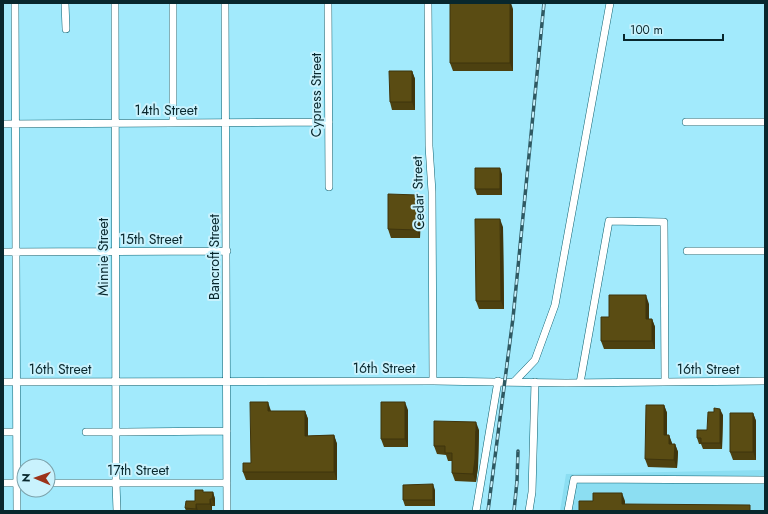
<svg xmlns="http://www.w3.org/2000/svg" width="768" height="514" font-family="Jost,sans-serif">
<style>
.built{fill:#8cdef2}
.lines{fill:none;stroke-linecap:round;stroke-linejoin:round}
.minor-casing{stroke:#0d606f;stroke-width:8}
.minor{stroke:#fff;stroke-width:7}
.rail-casing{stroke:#2f5962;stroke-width:3.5}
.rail{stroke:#c9f2fd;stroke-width:2;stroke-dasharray:6;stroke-linecap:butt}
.wall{fill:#4d4110}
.shaded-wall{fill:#3f350d}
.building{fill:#5a4c13;stroke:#3f350d}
.labels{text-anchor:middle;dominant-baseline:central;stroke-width:4;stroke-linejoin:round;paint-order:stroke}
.street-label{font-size:14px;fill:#08272d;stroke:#c9f2fd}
</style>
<rect width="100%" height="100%" fill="#a2eafc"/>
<path class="built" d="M765,470V511H560L566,474Z"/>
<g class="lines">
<defs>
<path id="minor" d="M15,3L17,511
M65,3L66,29
M115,3L116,483L117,511
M173,3V123
M225,3L227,511
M328,3L329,187
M428,3L429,146L432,192L433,381
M686,122H765
M3,124L329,122
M687,251H765
M3,252L227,251
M3,382L433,381L566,383L765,381
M514,382L535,360L555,305L610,3
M580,383L609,221L664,222L665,382
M3,432H16
M86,432C99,432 112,432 125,432L227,431
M3,483H24
M48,483H227
M476,511L498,381
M529,511L532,492L535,382
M568,511L574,479L765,480"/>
</defs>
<use href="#minor" class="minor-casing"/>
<use href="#minor" class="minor"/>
<defs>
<path id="rail" d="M488,511L513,318L544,3
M514,511L517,481L518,451"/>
</defs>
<use href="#rail" class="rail-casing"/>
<use href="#rail" class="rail"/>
</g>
<path class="wall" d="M513,9V71H453L450,63Z
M412,71L415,79V110H392L390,102Z
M502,174V195H477L475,189Z
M421,203L420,238H391L388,229Z
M503,227L504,309H479L476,301Z
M649,304V319H652L655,327V349H604L601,341L609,317Z
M664,405L667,413V435H669L672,444H675L678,452L677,468L648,467L645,459Z
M408,410V447H384L381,439Z
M271,411H305L308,419V436L334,435L337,444V480H246L243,472L251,463Z
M753,413L756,421V460H733L730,452Z
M723,415L722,449H703L701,444H699L697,438L707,430Z
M479,430L478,467L476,482L455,481L452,473V461H448L446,455L437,454L434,446Z
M435,490V506H405L403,500Z
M204,492H213L215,499V506H212V511H186L185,508L195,501Z"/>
<path class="shaded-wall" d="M510,3H511L513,9V71L510,63Z
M412,71L415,79V110L412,102Z
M500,168L502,174V195L500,189Z
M418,195L421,203L420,238L417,230Z
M500,219L503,227L504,309L501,301Z
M646,295L649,304V327L646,319Z
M652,319L655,327V349L652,341Z
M268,402L271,411V419L268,411Z
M405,402L408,410V447L405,439Z
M664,405L667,413V443L664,435Z
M720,409L723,415L722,449L720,443Z
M305,411L308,419V444L305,436Z
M753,413L756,421V460L753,452Z
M476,422L479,430L478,467L476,482L473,474Z
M334,435L337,444V480L334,472Z
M669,435L672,443V452L669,444Z
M675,444L678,452L677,468L674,460Z
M433,484L435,490V506L433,500Z
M213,492L215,499V506L212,499Z
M622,493L625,501V511L622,504Z
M210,499L212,506V511L210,504Z
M196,504L198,511H197L196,509Z"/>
<path class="building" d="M450,3H510V63H450Z
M389,71H412V102H390Z
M475,168H500V189H475Z
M388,194L418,195L417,230L388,229Z
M475,219H500L501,301H476Z
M609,295H646V319H652V341H601V317H609Z
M250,402H268V411H305V436L334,435V472H243V463H251Z
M381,402H405V439H381Z
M646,405H664V435H669V444H675L674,460L645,459Z
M714,408L720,409V443H701V438H697V430H707L708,412H714Z
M730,413H753V452H730Z
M434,421L476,422L475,459L473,474L452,473V453H445V446H434Z
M433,484V500H403V485Z
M195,490H203V492H213L212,499H210V504H196V509L185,508L186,501H195Z
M593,493H622V504L750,505V511H579V501H593Z"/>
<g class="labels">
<g class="street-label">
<text transform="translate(316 95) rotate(-90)">Cypress Street</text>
<text x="166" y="110">14th Street</text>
<text transform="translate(418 193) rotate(-92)">Cedar Street</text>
<text x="151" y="239">15th Street</text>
<text transform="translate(103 257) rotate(-90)">Minnie Street</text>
<text transform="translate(214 257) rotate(-90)">Bancroft Street</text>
<text x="384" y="368">16th Street</text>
<text x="60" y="369">16th Street</text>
<text x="708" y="369">16th Street</text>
<text x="138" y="470">17th Street</text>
</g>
</g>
<rect width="768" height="514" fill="none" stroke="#08272d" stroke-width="8"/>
<g transform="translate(36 478) rotate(272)"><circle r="19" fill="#c9f2fd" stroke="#7ca1aa"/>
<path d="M0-3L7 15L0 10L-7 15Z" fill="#9c331a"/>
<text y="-6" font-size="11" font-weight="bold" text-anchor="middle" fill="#08272d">N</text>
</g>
<path d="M624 34v6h99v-6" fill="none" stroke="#08272d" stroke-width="2"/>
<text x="630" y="34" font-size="12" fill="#08272d" stroke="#c9f2fd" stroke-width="3" paint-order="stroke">100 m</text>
</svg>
